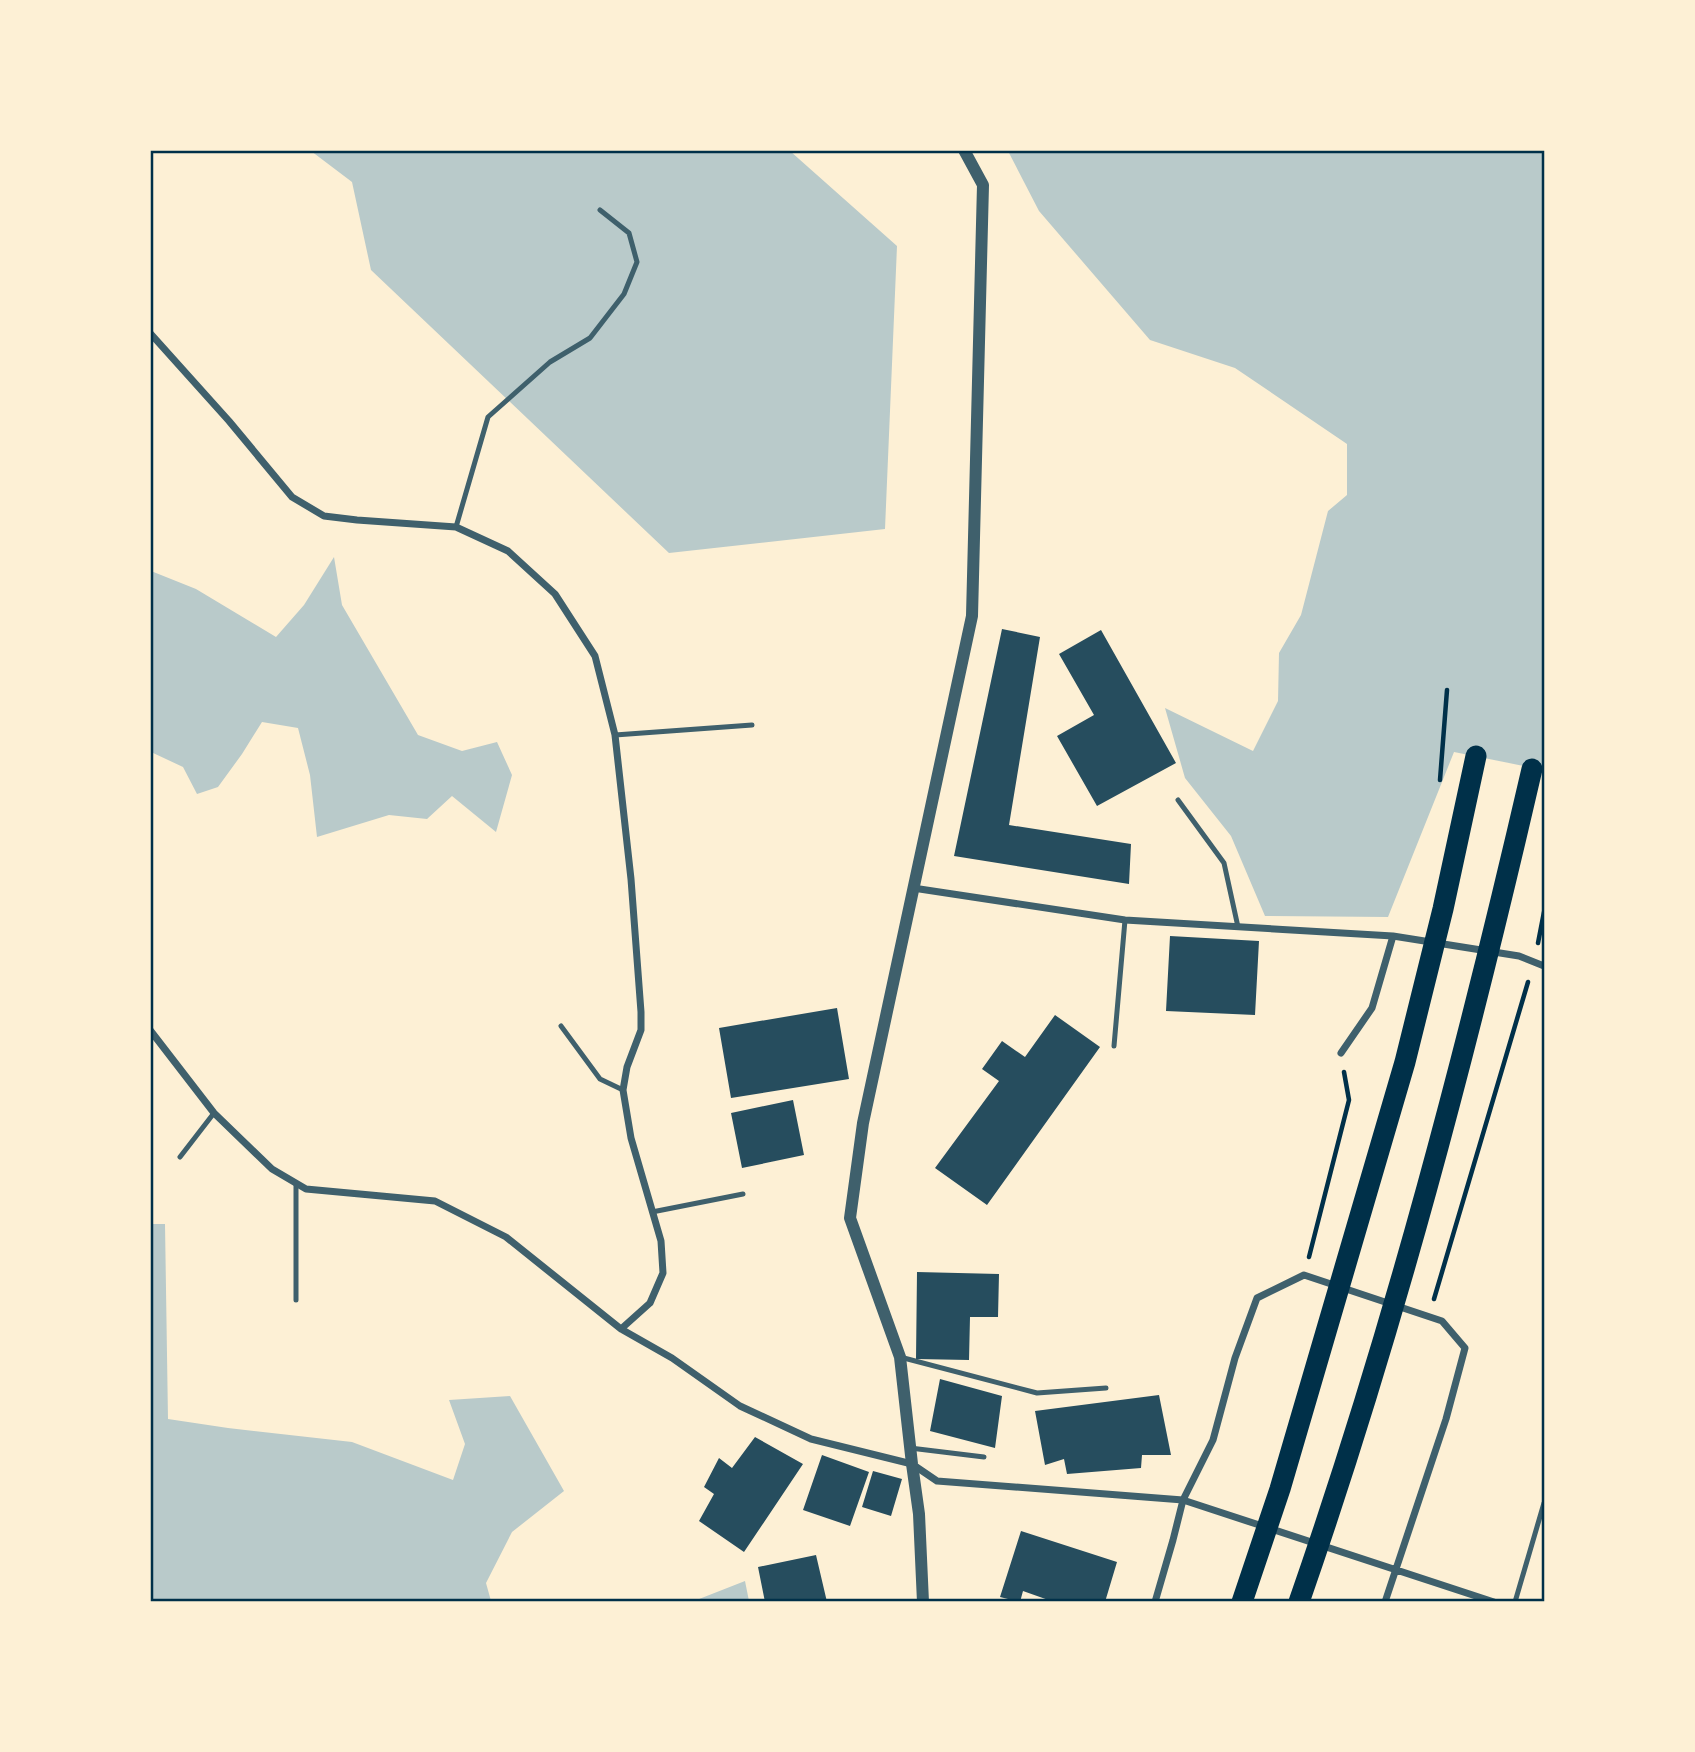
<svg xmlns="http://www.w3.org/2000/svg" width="1695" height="1752" font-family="'Asap Condensed',sans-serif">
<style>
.green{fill:#b9caca}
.building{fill:#264d5e}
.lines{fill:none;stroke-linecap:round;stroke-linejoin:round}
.path{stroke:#003049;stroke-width:4.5}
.service{stroke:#3f606c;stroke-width:5}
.minor{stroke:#3f606c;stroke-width:7}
.tertiary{stroke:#3f606c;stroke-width:12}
.motorway{stroke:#003049;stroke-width:21}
.neatline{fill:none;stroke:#003049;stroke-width:2.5}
</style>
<rect width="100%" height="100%" fill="#fdf0d5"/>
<path class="green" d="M311,151H790L897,246L885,529L669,553L371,270L352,182Z
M1008,151H1544V770L1454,752L1388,917L1265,916L1231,836L1185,778L1165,708L1253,751L1278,701L1279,653L1301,615L1328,511L1347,495V444L1235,368L1150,340L1039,211Z
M334,557L342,605L418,735L462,751L497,742L512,775L496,832L452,796L427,819L389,815L317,837L310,775L298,728L262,722L242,754L218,787L197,794L183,767L151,752V571L196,589L276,637L304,605Z
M151,1224H165L168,1419L228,1428L352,1442L453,1480L465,1444L449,1400L510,1396L564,1491L512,1532L486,1583L491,1601H151Z
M745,1581L749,1601H694Z"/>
<path class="building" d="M1002,629L1040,637L1009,825L1131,844L1129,884L954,856Z
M1101,630L1176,763L1097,806L1057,736L1094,715L1059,654Z
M1170,936L1259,941L1255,1015L1166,1011Z
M837,1008L849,1079L731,1098L719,1028Z
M1055,1015L1100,1047L987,1205L935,1168L999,1081L982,1069L1002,1041L1025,1057Z
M793,1100L804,1155L742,1168L731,1113Z
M917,1272L999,1274L998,1317H970L969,1360L916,1359Z
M940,1379L1002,1396L995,1448L930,1431Z
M1159,1395L1171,1455H1142L1141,1468L1067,1474L1064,1459L1045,1465L1035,1411Z
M755,1437L803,1464L744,1552L699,1521L714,1494L704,1487L719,1458L732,1468Z
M822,1455L869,1472L850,1526L803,1510Z
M873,1471L902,1479L891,1516L862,1507Z
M1021,1531L1117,1562L1105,1602H1054L1023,1591L1020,1602L1000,1597Z
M816,1555L827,1602H765L758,1567Z"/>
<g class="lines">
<path class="path" d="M1440,780L1447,690
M1538,943L1544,912
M1309,1257L1349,1100L1344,1072
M1434,1299L1528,982"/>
<path class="service" d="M456,527L488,417L550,362L590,338L624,294L637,262L629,233L600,210
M615,735L752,725
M1178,800L1224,863L1238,927
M561,1026L600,1079L623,1090
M1114,1046L1125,920
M180,1157L214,1113
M296,1183V1300
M652,1212L743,1194
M900,1357L1037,1393L1106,1388
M910,1448L984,1457
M1515,1602L1544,1503"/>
<path class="minor" d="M150,333L229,421L292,497L324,516L357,520L456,527L508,551L555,594L595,656L615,735L631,879L641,1012V1030L627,1067L623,1090L631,1138L661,1241L663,1273L650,1303L621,1329L672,1358L740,1406L811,1439L912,1464L937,1481L1183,1500L1494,1602
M913,888L1125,920L1393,936L1519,956L1544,966
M150,1030L214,1113L272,1169L306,1189L435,1201L506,1237L621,1329
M1341,1053L1372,1008L1393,936
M1155,1602L1173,1540L1183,1500L1213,1440L1235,1358L1257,1298L1304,1275L1442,1321L1465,1348L1446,1419L1385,1602"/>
<path class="tertiary" d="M923,1602L919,1514L912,1464L900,1357L850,1218L863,1123L972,616L983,185L964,150"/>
<path class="motorway" d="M1242,1602L1280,1489L1405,1062L1443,909L1476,756
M1299,1602C1394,1329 1467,1050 1532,769"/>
</g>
<rect width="1695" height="1752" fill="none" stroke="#fdf0d5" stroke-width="304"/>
<rect x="152" y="152" width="1391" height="1448" class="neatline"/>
</svg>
